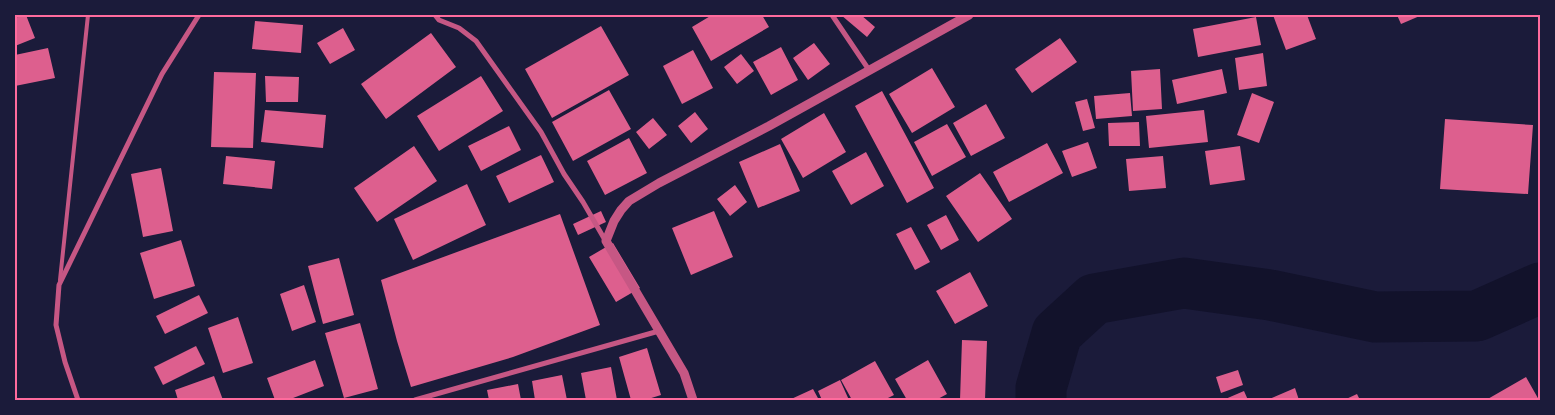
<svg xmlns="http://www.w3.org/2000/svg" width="1555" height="415" font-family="Manrope,sans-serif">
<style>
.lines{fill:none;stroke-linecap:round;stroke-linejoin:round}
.river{stroke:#12122b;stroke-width:51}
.building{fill:#dd5f8e}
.service{stroke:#c65784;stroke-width:4}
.minor{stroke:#c65784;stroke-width:5}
.tertiary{stroke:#c65784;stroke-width:9}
.neatline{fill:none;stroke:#ff6b9d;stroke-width:2}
</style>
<rect width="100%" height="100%" fill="#1b1b3a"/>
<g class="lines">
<path class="river" d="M1041,400V388L1057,333L1094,299L1184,283L1270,295L1375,317L1477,316L1540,288"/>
</g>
<path class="building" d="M23,15H26L35,38L15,46V18Z
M712,15H762L769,27L711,61L692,27Z
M841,15H861L875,27L867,37Z
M1273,15H1307L1316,39L1286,50Z
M1397,15H1422L1401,24Z
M1256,17L1261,45L1198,57L1193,29Z
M255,21L303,25L301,53L252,49Z
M601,26L629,75L552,118L525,69Z
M343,28L355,50L330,64L317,43Z
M431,33L456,67L386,119L361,84Z
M1060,38L1077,62L1032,93L1015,69Z
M814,43L830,64L808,80L793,58Z
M781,47L798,80L771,95L753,62Z
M48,48L55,78L15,86V55Z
M693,50L713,88L682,104L663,66Z
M1263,53L1267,86L1239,90L1235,58Z
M741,54L754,71L737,84L724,67Z
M932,68L955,107L912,133L889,94Z
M1160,69L1162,109L1133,111L1131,71Z
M1222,69L1227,93L1177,104L1172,80Z
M214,72L256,73L253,148L211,147Z
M265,76L299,77L298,102H266Z
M481,76L503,111L439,151L417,116Z
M609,90L631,129L573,161L552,122Z
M882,91L934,188L907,203L855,106Z
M1130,93L1132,116L1096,119L1094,96Z
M1252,93L1274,102L1259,143L1237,135Z
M1087,99L1095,128L1083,131L1075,102Z
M986,104L1005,138L971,156L953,123Z
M265,110L326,115L323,148L261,142Z
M1204,110L1208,142L1149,148L1146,116Z
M695,112L708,129L691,143L678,126Z
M824,113L846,152L803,178L781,139Z
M653,118L667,135L649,149L636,132Z
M1445,119L1533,125L1528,194L1440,189Z
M1139,122L1140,146H1109L1108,123Z
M947,124L966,157L932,176L914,142Z
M509,126L521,150L481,171L468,146Z
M629,138L647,173L605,195L587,161Z
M1088,142L1097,168L1072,177L1062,151Z
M1047,143L1063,173L1009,202L993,172Z
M780,144L800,191L758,208L739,162Z
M414,146L437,181L377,222L354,188Z
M1240,146L1245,180L1210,185L1205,151Z
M866,152L884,186L851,205L832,171Z
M541,155L554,182L509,203L496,176Z
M226,156L275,161L272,189L223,184Z
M1163,156L1166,188L1129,191L1126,159Z
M161,168L173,231L143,237L131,174Z
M980,173L1012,219L978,242L946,196Z
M467,184L486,225L413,260L394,219Z
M735,185L747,202L730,216L717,199Z
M601,211L606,222L578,235L573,224Z
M714,211L733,257L691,275L672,228Z
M560,214L600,325L513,357L411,387L397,341L381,280Z
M946,215L959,240L941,250L927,225Z
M911,227L930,262L915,270L896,234Z
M181,240L195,286L154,299L140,253Z
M613,243L640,288L616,302L589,257Z
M339,258L354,315L323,324L308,266Z
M970,272L988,306L955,324L936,291Z
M304,285L316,322L292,331L280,294Z
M199,295L208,313L165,334L156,316Z
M238,317L253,363L223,373L208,328Z
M360,323L378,389L344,398L325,333Z
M962,340L987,341L985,400H960Z
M196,346L205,364L163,385L154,367Z
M647,348L661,395L645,400H631L619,357Z
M315,360L324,386L288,400H275L267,378Z
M928,360L947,394L936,400H907L895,379Z
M875,361L894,395L884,400H852L841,380Z
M611,367L617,400H586L581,373Z
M1238,370L1243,385L1221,393L1216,377Z
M562,375L567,400H535L532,381Z
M214,376L223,400H178L175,390Z
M1526,377L1539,400H1486Z
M840,380L849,400H822L818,391Z
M518,384L521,400H489L487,390Z
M1295,388L1299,400H1267Z
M813,389L819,400H789Z
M1244,391L1248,400H1223Z
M1357,394L1360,400H1344Z"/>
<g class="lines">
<path class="service" d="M60,280L88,15"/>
<path class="minor" d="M435,15L439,20L459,28L476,41L541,132L564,174L583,202L605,240
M832,15L869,70
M78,400L65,362L56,325L59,285L162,74L199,15
M415,400L659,331"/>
<path class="tertiary" d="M693,400L684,373L606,241L614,221L621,210L629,201L659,183L769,126L969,15"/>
</g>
<rect width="1555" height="415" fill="none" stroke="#1b1b3a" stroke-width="32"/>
<rect x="16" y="16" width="1523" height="383" class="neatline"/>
</svg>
